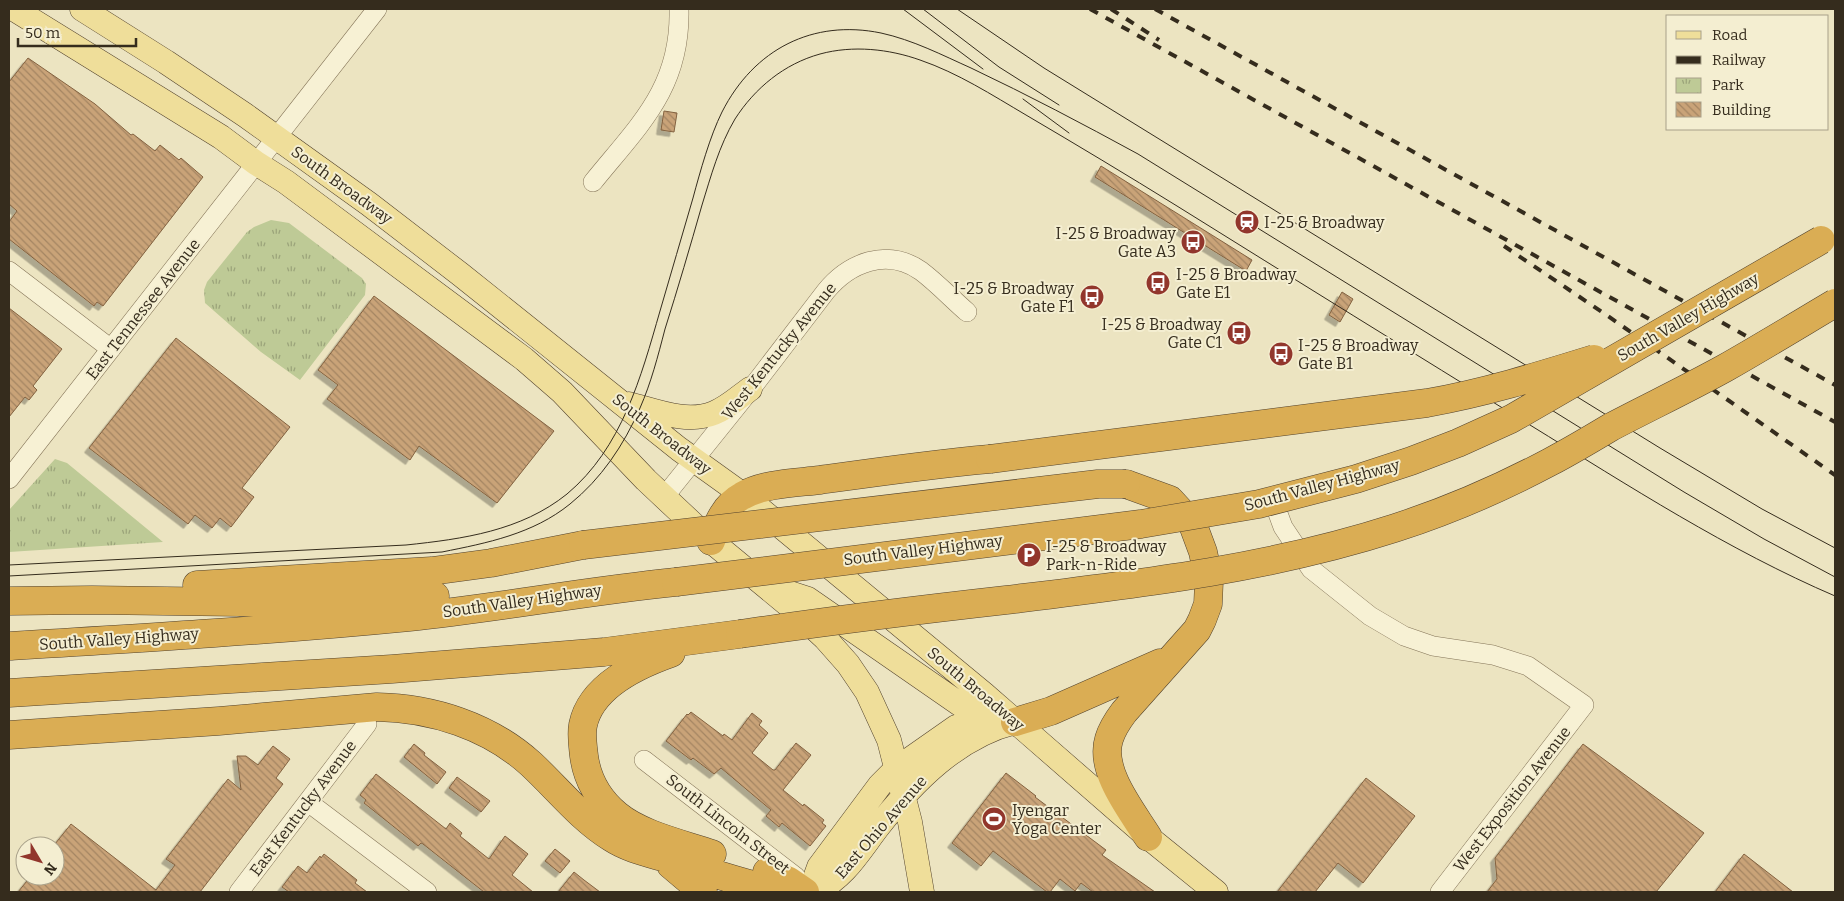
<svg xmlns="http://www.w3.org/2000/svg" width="1844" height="901" font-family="Bitter,serif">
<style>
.park{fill:url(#park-tufts)}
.building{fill:url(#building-back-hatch);stroke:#836240;filter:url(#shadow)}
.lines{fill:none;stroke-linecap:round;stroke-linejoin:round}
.minor-casing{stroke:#857559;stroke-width:20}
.major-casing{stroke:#53432e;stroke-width:25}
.highway-casing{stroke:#53432e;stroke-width:29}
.minor{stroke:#f7f1d4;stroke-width:19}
.major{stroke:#efde9a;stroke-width:24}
.highway{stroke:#daad54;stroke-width:28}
.tram{stroke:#352c1d;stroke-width:1}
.rail{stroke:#352c1d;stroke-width:4;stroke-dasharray:9 9;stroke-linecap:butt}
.highway-bridge-casing{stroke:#53432e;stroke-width:29;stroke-linecap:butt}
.highway-bridge{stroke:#daad54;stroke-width:28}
.labels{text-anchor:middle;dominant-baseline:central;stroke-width:4;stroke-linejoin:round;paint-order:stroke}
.street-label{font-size:16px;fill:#352c1d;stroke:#f4eed1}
.poi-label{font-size:16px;fill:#352c1d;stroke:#f4eed1;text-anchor:start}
</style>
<defs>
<pattern id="park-tufts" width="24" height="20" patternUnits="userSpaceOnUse" patternTransform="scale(1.25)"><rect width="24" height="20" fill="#beca96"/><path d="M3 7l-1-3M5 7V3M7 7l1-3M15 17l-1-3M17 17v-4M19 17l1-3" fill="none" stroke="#9ba47a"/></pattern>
<pattern id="building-back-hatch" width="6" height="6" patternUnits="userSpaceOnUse" patternTransform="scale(1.25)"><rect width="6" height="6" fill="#c9a378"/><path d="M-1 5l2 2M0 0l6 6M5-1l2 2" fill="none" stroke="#a48562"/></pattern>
<filter id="shadow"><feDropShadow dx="-4.5" dy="4.5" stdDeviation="0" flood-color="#0004"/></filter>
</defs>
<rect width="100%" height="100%" fill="#ece4c1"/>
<path class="park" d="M271,220L289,223L362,278L366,284L365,295L300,380L261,352L205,303L204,290L207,282L247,232L254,227Z
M55,459L67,463L163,542L9,552V510Z"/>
<path class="building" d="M28,58L95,104L131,135L133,134L155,151L160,145L179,160L181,158L203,177L103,306L97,302L94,306L9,239V222L17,211L9,204V82Z
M664,111L677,113L674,132L661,130Z
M1101,166L1252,260L1246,271L1095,177Z
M1342,292L1353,299L1340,322L1329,315Z
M374,296L554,431L497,503L419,446L410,460L327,399L338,385L318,370Z
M9,308L62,349L33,386L37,390L29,400L25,397L9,417Z
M176,338L290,427L242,488L254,497L231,527L220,518L212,528L195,515L188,524L89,448Z
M691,712L723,736L724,734L732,740L752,713L762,721L759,725L768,733L752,753L773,770H775L796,743L811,755L783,790L803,806L804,804L824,820L822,823L826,826L810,846L782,823L779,827L766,816L771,810L721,768L714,774L693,758L691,760L666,741L687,714L688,715Z
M414,744L425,753L424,755L446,772L437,784L404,757Z
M1583,744L1704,833L1656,892H1487L1497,879L1495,858Z
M273,746L290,759L276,778L283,784L200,892H18L31,876H55V844L71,824L156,890L175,865L166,859L228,779L241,790L237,756H246L258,765Z
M1006,773L1036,796L1035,797L1106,850L1102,855L1155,892H1093L1081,883L1075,891L1060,879L1050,892H1047L993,851L981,866L952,843Z
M376,774L446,829L450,823L462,833L460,836L489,859L505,836L528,854L512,875L533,892H484L423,844L421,843L418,846L364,803L366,800L360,795Z
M457,777L490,801L481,812L449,788Z
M1366,778L1415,816L1363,883L1338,863L1315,892H1277Z
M555,849L570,861L560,873L545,861Z
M324,854L357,880L355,883L367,892H289L282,887L298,866L307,873L320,856L321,858Z
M1744,854L1793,892H1715Z
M574,872L584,880L600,892H558Z"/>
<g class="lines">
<defs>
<path id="minor" d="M593,182C639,125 681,88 679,9
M9,271L111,349
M9,479L377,9
M664,497L754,385L826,291C849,263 887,247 921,271C937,283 952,299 967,312
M1276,508L1283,527L1311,569L1370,616L1404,636L1433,646L1493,655L1528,666L1584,705L1440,892
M644,760L796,877
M308,802L427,892
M239,892L367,724"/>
<path id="major" d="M14,9L221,137L256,163L286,182L524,359L562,392L646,480L711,541L797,612L825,638L848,664L867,692L889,740L910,822L922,892
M82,9L166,62L245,115L369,204L460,274L679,449L743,495L985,695L1148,837L1216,892
M629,404C656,411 687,424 714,413C727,408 739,397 750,389
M777,589L808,599L961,705L975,711L1011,721
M810,892L819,867L880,785L896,769L956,727L966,724L995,727
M815,892C845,877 858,853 878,827C913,782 958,736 1015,722"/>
<path id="highway" d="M1126,484L1170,500L1193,525L1203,552L1209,581L1208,604L1202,620L1197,630L1124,712C1118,720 1112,729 1109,739C1099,771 1132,811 1148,837
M711,541C718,523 725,505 742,496C765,483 795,483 820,480C877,472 933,464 990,459
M197,585L432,571L491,563L583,545
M9,601L92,600L302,603L435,596
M9,646C142,638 276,630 409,617C498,608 586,591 676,582
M671,653C637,665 591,686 583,725C581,735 583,747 584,756C587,779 599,800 617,815C641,835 683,844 712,854
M9,693L392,669L604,652L740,634
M1015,722L1051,711L1160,663
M9,735L219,721L377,707C432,708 489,726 531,764C558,789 580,818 612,838C629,849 649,853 669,859C706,871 743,884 782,892
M671,865L703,892
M767,872L789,881L805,892"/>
</defs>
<use href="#minor" class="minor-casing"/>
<use href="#major" class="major-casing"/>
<use href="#highway" class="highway-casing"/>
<use href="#minor" class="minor"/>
<use href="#major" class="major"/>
<use href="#highway" class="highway"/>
<path class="tram" d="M903,9L983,69
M923,9L999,67L1059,105
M957,9L1044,68L1660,448L1762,509L1835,548
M1023,99L1069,133
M9,565L406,545C463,539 521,531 567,494C622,448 641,377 660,311C671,273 682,236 693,198C700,172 710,136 722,112C754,49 813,19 881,33C913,40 942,55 971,68C1028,95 1083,124 1138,154L1684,492L1764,539L1835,577
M9,576L442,552C487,543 533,534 570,504C601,479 624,445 640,408C651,383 658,356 665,329C678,288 690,247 702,205C711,176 719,146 735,119C755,88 784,64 820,54C853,45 889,49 920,60C958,73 992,95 1026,115C1077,145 1127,175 1177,206C1294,279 1412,352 1530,425C1629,486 1728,550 1835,596"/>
<path class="rail" d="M1090,9L1835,422
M1111,9L1159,40
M1155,9L1835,385
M1504,246L1605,314L1835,475"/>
<defs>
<path id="highway-bridge" d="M990,459L1427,403C1484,393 1539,376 1594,359
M583,545L1098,484H1126
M676,582L1141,524L1259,504L1356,479L1411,461L1458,443L1511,419L1821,240
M740,634C828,621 917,610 1006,600C1137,584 1268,569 1395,528C1448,511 1501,488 1550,462C1571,451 1591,439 1611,427C1649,407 1687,389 1725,368C1762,347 1798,325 1835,303"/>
</defs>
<use href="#highway-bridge" class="highway-bridge-casing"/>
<use href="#highway-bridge" class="highway-bridge"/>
</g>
<defs>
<symbol id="station-disc" viewBox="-11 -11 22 22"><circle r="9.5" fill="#92362c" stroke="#f4eed1"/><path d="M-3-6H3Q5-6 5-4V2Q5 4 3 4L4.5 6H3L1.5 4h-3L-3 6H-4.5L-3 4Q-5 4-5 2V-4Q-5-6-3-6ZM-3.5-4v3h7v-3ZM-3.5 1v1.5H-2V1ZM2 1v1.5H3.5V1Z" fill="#fff"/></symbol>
<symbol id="bus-disc" viewBox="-11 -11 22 22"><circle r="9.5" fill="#92362c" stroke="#f4eed1"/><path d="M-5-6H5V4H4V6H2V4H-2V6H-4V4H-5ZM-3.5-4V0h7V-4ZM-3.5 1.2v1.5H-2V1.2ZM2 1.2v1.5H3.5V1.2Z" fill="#fff"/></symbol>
<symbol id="parking-disc" viewBox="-11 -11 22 22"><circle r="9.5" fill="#92362c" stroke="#f4eed1"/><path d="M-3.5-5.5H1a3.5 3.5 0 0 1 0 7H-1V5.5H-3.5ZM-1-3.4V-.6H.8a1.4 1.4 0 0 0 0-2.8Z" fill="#fff"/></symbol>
<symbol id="stadium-disc" viewBox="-11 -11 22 22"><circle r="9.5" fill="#92362c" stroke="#f4eed1"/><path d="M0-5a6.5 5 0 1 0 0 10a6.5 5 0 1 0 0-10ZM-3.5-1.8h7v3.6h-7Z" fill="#fff"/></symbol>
</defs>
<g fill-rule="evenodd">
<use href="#station-disc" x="1233" y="208" width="28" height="28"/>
<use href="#bus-disc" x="1179" y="228" width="28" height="28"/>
<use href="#bus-disc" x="1144" y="269" width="28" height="28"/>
<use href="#bus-disc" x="1078" y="283" width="28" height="28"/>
<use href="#bus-disc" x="1225" y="319" width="28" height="28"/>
<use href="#bus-disc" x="1267" y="340" width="28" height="28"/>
<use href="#parking-disc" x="1015" y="541" width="28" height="28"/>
<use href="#stadium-disc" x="980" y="805" width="28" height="28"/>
</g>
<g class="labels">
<g class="street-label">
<text transform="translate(342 185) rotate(36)">South Broadway</text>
<text transform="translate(143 309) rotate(-52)">East Tennessee Avenue</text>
<text transform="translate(1688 317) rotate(-30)">South Valley Highway</text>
<text transform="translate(779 351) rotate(-51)">West Kentucky Avenue</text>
<text transform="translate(662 434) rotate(38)">South Broadway</text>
<text transform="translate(1322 485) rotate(-15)">South Valley Highway</text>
<text transform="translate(923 550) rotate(-7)">South Valley Highway</text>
<text transform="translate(522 601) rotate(-8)">South Valley Highway</text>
<text transform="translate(119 639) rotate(-4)">South Valley Highway</text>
<text transform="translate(976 689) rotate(40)">South Broadway</text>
<text transform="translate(1512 799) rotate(-52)">West Exposition Avenue</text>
<text transform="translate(303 808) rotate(-53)">East Kentucky Avenue</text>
<text transform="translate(728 824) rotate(38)">South Lincoln Street</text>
<text transform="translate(881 827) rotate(-49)">East Ohio Avenue</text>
</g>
<g class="poi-label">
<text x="1264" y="222">I-25 &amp; Broadway</text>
<text x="1176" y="233" text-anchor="end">I-25 &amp; Broadway<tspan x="1176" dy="18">Gate A3</tspan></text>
<text x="1176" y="274">I-25 &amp; Broadway<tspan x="1176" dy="18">Gate E1</tspan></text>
<text x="1074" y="288" text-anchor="end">I-25 &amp; Broadway<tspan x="1074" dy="18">Gate F1</tspan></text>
<text x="1222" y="324" text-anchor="end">I-25 &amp; Broadway<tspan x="1222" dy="18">Gate C1</tspan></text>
<text x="1298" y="345">I-25 &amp; Broadway<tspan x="1298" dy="18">Gate B1</tspan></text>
<text x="1046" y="546">I-25 &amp; Broadway<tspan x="1046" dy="18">Park-n-Ride</tspan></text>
<text x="1012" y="810">Iyengar<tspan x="1012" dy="18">Yoga Center</tspan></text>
</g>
</g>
<rect width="1844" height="901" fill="none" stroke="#352c1d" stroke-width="20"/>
<rect x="1666" y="15" width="162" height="115" fill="#f4eed1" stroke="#a8a089"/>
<rect x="1676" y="31" width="25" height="8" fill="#efde9a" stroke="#a8a089"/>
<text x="1712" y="40" font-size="15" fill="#352c1d">Road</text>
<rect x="1676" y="56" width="25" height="8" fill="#352c1d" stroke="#a8a089"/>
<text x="1712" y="65" font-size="15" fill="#352c1d">Railway</text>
<rect x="1676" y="78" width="25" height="15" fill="url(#park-tufts)" stroke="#a8a089"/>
<text x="1712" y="90" font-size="15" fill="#352c1d">Park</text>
<rect x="1676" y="102" width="25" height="15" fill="url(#building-back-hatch)" stroke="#a8a089"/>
<text x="1712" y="115" font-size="15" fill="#352c1d">Building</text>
<g transform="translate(40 861) rotate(128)"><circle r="24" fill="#f4eed1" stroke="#a8a089"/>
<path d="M0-4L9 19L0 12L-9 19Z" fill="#92362c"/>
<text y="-8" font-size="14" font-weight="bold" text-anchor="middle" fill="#352c1d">N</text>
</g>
<path d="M18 38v8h118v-8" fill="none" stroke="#352c1d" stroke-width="2.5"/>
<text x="25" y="38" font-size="15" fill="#352c1d" stroke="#f4eed1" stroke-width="4" paint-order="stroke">50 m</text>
</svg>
